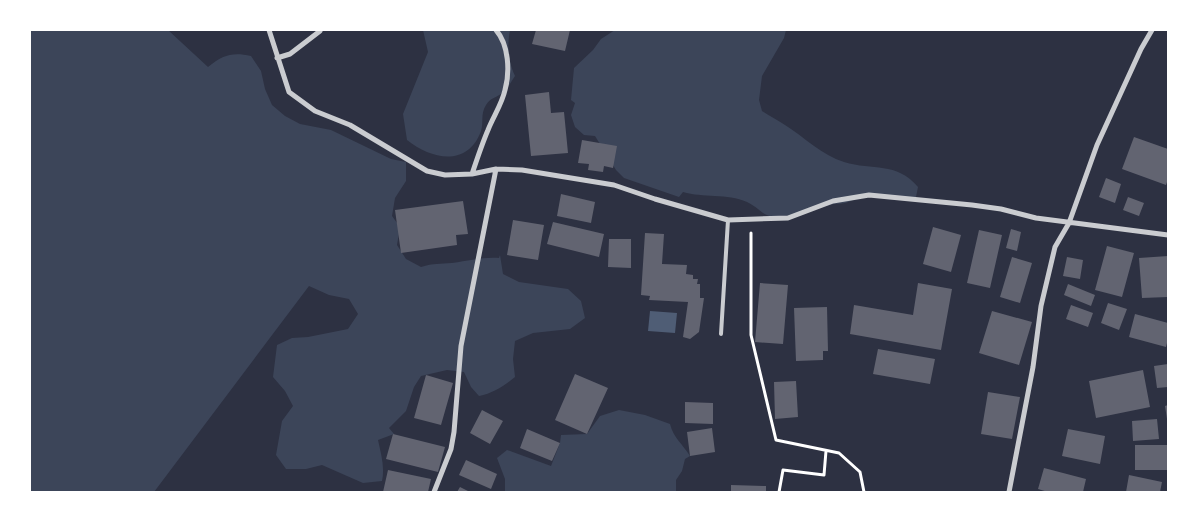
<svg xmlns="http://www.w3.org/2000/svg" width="1198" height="522" font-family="'Source Sans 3',sans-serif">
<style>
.green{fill:#3c4559}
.water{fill:#4f5d75}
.building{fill:#626471}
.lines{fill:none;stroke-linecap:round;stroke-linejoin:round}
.path{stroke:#fff;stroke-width:3}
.service{stroke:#caccd0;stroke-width:4}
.minor{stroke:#caccd0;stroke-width:5}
</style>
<rect width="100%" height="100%" fill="#2d3142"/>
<path class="green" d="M30,30H168L208,67C223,55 232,52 251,56L261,71L265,89L272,105L285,116L300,124L331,130L391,159L406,162V181L395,198L392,216L400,227L397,245L406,259L421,267C434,263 440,264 452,263C469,261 481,257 499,258L500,255L503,274L519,282L568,289L581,301L585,318L570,329L533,333L515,341L513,359L515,377C504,386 493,393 479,396L471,387L464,372L447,370L421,376L414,387L406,411L389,428L394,434L378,440C381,454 385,467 382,481L363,483L322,465L306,469H286L276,455L282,421L293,406L285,391L273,377L277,345L292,338L308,337L348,329L358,314L349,299L329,295L309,286L154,492H30Z
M423,30H510C507,47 508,60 515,76C511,82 507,90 501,94C495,98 490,98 486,105C480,115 484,122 481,131C468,167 432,160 407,140L403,114L428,52Z
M615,30H786L784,38L762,76L759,100L762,111C769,116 778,120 785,125C804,137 822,155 844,162C873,171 896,161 918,187L916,197C905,200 896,201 885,198C881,197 875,194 870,194C861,194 854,201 845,203C840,204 835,203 830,205C815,208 800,216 785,217C760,218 765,211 747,202C727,193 703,198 683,192L679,197L624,178L616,170L595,136L584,135L575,127L571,115L575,103L571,100L574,68L593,50L601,39Z
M619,410L645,415L670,424C674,439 682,443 690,456L685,459L682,471L676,480V492H505V479L497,458L507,450L551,466L560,443L561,435L587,434L600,416Z"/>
<path class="water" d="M650,311L677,313L675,333L648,331Z"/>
<path class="building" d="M536,30H570L565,51L532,44Z
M549,92L551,113L564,112L568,153L531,156L525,95Z
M1134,137L1168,149V179L1166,185L1122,169Z
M582,140L617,146L613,168L604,166L603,172L588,170L589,164L578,163Z
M1106,178L1121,184L1115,203L1099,197Z
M561,194L595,202L591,223L557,216Z
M1128,197L1144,203L1139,216L1123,210Z
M463,201L468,234L456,235L457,245L401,253L395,210Z
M513,220L544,225L538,260L507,255Z
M553,222L604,234L599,257L547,244Z
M933,227L961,235L951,272L923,264Z
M1011,229L1021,232L1017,251L1006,248Z
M979,230L1002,235L990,288L967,283Z
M645,233L664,234L662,264L687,265L686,274L693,275V279H698L697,284H700V298H704L699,332L690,339L683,337L688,302L649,300L650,296L641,295Z
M609,239H631V268L608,267Z
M1107,246L1134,253L1122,297L1095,290Z
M1168,256V297L1142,298L1139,258Z
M1012,257L1032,263L1020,303L1000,297Z
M1067,257L1083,260L1080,279L1063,276Z
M760,283L788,285L783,344L755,342Z
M918,283L952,289L941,350L850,334L854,305L913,315Z
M1068,284L1095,295L1091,306L1064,295Z
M1108,303L1127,309L1119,330L1101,323Z
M1071,305L1093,313L1088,327L1066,319Z
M827,307L828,351H823V360L796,361L794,308Z
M992,311L1032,322L1019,365L979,353Z
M1135,314L1168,323V339L1166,347L1129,337Z
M878,349L935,359L930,384L873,374Z
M1168,364V387L1157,388L1154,366Z
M1143,370L1150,407L1096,418L1089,381Z
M575,374L608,388L587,434L555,420Z
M426,375L453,383L441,425L414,418Z
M796,381L798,417L775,419L774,382Z
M988,392L1020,397L1012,439L981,434Z
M685,402L713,403V424L685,423Z
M1168,405V419H1167L1165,406Z
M482,410L503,421L490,444L470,433Z
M1157,419L1159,439L1133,441L1132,421Z
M712,428L715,452L690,456L687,432Z
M527,429L560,443L552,461L520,448Z
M1068,429L1105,436L1100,464L1062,456Z
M393,434L445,447L438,472L386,459Z
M1135,445H1168V470H1135Z
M466,460L497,474L491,489L459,475Z
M1044,468L1086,479L1083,492H1048L1038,489Z
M388,470L431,479L428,492H383Z
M1129,475L1162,482L1160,492H1126Z
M731,485L766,486V492H731Z
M460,487L470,492H457Z"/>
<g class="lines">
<path class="path" d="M751,233V335L776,440L839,453L860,472L864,492
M779,492L783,470L824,475L826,451"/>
<path class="service" d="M721,334L728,220"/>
<path class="minor" d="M269,30L289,92L315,111L350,125L427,171L445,175L472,174L496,169L522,170L614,185L655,199L728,220L788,218L833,201L869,195L972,205L1001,209L1036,218L1168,235
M277,58L290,54L320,31
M472,174C477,159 482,144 488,130C493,117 502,104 505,90C510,72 509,45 496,30
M434,492L451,449L454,432L461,346L496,169
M1009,492L1033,367L1041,306L1055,247L1069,223L1097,145L1141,49L1152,30"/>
</g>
<rect width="1198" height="522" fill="none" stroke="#ffffff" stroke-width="62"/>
</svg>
